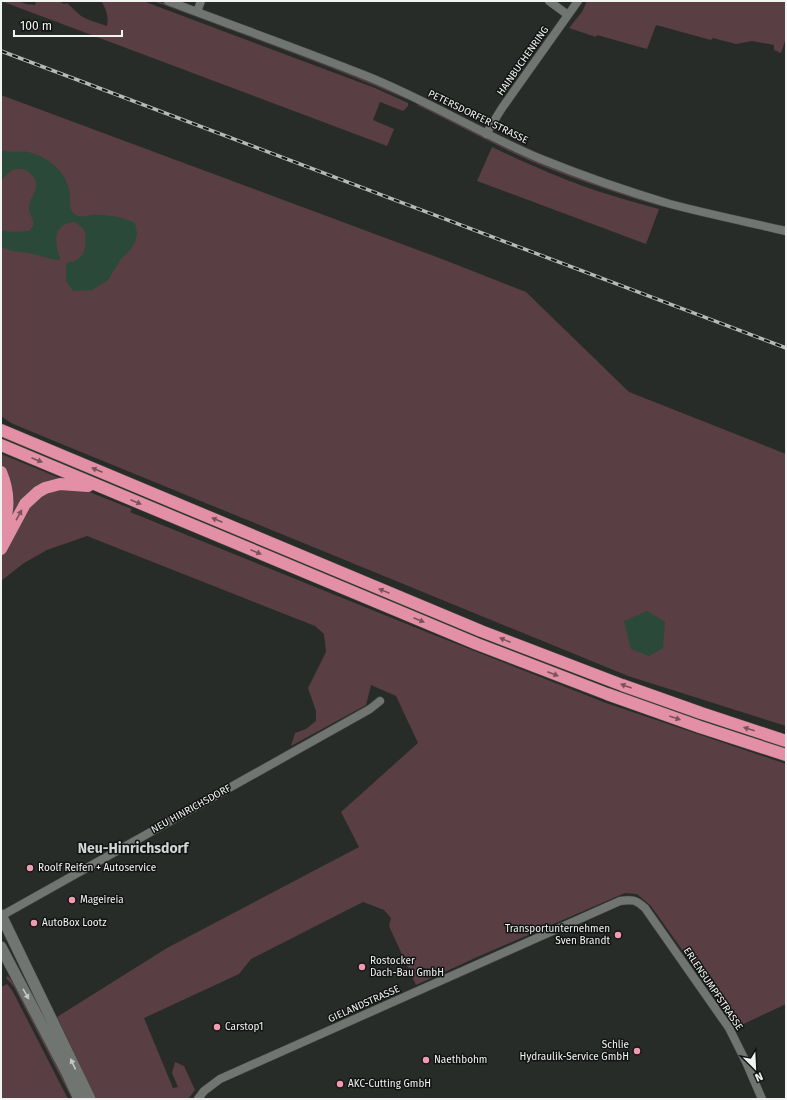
<svg xmlns="http://www.w3.org/2000/svg" width="787" height="1100" font-family="'Fira Sans',sans-serif">
<style>
.green{fill:#593e44}
.water{fill:#2a4938}
.lines{fill:none;stroke-linecap:round;stroke-linejoin:round}
.minor-casing{stroke:#474a48;stroke-width:9}
.secondary-casing{stroke:#474a48;stroke-width:12}
.motorway-casing{stroke:#474a48;stroke-width:13}
.minor{stroke:#707572;stroke-width:8}
.secondary{stroke:#707572;stroke-width:11}
.motorway{stroke:#e390a6;stroke-width:12}
.rail-casing{stroke:#b6bab7;stroke-width:3.5}
.rail{stroke:#121413;stroke-width:2;stroke-dasharray:6;stroke-linecap:butt}
.oneway{fill:#7a525c}
.oneway2{fill:#c4c8c5}
.poi-dot{fill:#f19ab1;stroke:#121413;stroke-width:1.5}
.labels{text-anchor:middle;dominant-baseline:central;stroke-width:3;stroke-linejoin:round;paint-order:stroke}
.street-label{font-size:10px;fill:#f1f4f2;stroke:#121413}
.poi-label{font-size:10px;fill:#f1f4f2;stroke:#121413;text-anchor:start}
.district-label{font-size:14px;font-weight:bold;fill:#d0d6d3;stroke:#121413}
</style>
<rect width="100%" height="100%" fill="#282c29"/>
<path class="green" d="M1,1H18L26,4L35,5L36,1H59L64,4L67,3L81,16L89,20L107,26C109,17 106,8 101,1H143L375,88L408,103V106L403,111L380,102L373,120L394,129L387,146Z
M153,1H158L377,84L407,97L409,100C325,64 239,33 153,1Z
M587,1H786V38L781,53L774,50V45L752,41L736,44L713,38L711,40L656,25L647,49L597,35L596,37L569,28L582,12Z
M1,95L442,259L526,292L629,392L786,454V726L628,676L47,438L11,423L1,416Z
M420,104L507,147L663,205V207C622,195 580,181 540,165C498,147 458,125 417,105Z
M492,147C507,154 521,161 536,167C575,185 617,198 659,209L646,244L477,181Z
M1,454L62,479L50,483L1,538L6,476L1,465Z
M82,489L132,509L130,512L434,635L606,703L786,764V1004L737,1027L651,906L637,894L625,893L475,958L416,985L389,926L391,918L384,910L363,902L251,959L239,974L144,1018L173,1088L178,1087L172,1073L175,1062L184,1066L195,1090L188,1099H96L57,1017L167,948L359,847L341,812L418,743L396,696L371,685L366,705L291,746L295,733L306,729L316,721V711L308,688L326,652L324,634L315,626L87,536L47,550L24,563L1,581V555L24,513L48,490Z
M8,976L18,989L74,1099H72L14,987L6,978Z
M7,984L12,990L68,1099H1V987Z"/>
<path class="water" d="M1,150C6,151 11,152 16,152C20,152 24,151 28,152C47,156 65,171 69,189C71,196 68,207 73,213C75,214 77,216 78,216C84,218 91,214 97,215C110,215 123,217 135,223L137,233L135,242L131,249L121,259L108,280L92,290L73,291L66,281V263C86,261 88,246 84,229L75,222C53,223 54,242 60,258L59,260L52,259L29,253L13,251L1,247V230L11,232L29,231C39,221 30,220 29,209C29,198 38,191 36,182C35,178 32,175 29,172C18,164 6,172 1,182Z
M647,611L665,622L663,648L649,656L631,649L624,621Z"/>
<g class="lines">
<defs>
<path id="minor" d="M168,1C233,26 299,49 364,75C425,99 481,134 541,159C583,176 626,191 670,204C708,214 747,222 786,231
M549,1L568,15
M197,12L201,1
M486,134L502,108L578,1
M1,916L370,709L380,701
M198,1099L204,1091L220,1079L620,901C633,899 636,900 645,908L729,1028L746,1062L762,1099"/>
<path id="secondary" d="M1,915L90,1099
M1,947L67,1073L79,1099"/>
<path id="motorway" d="M1,430L481,631L622,685L701,713L786,741
M1,445L477,644L607,694L700,727L786,755
M1,472C9,491 10,511 1,531
M1,549L25,504L38,492L45,488L60,484L88,486"/>
</defs>
<use href="#minor" class="minor-casing"/>
<use href="#secondary" class="secondary-casing"/>
<use href="#motorway" class="motorway-casing"/>
<use href="#minor" class="minor"/>
<use href="#secondary" class="secondary"/>
<use href="#motorway" class="motorway"/>
<defs>
<path id="rail" d="M1,51L786,348"/>
</defs>
<use href="#rail" class="rail-casing"/>
<use href="#rail" class="rail"/>
</g>
<defs><path id="oneway-solid" d="M-6-.8H1V-3.2L6.5 0L1 3.2V.8H-6Z"/></defs>
<g class="oneway">
<use href="#oneway-solid" transform="translate(37 460) rotate(23)"/>
<use href="#oneway-solid" transform="translate(97 470) rotate(-157)"/>
<use href="#oneway-solid" transform="translate(136 502) rotate(23)"/>
<use href="#oneway-solid" transform="translate(19 515) rotate(-61)"/>
<use href="#oneway-solid" transform="translate(217 520) rotate(-157)"/>
<use href="#oneway-solid" transform="translate(256 552) rotate(23)"/>
<use href="#oneway-solid" transform="translate(384 591) rotate(-158)"/>
<use href="#oneway-solid" transform="translate(419 620) rotate(23)"/>
<use href="#oneway-solid" transform="translate(505 640) rotate(-158)"/>
<use href="#oneway-solid" transform="translate(553 674) rotate(21)"/>
<use href="#oneway-solid" transform="translate(626 686) rotate(-160)"/>
<use href="#oneway-solid" transform="translate(675 718) rotate(19)"/>
<use href="#oneway-solid" transform="translate(749 729) rotate(-162)"/>
</g>
<g class="oneway2">
<use href="#oneway-solid" transform="translate(26 994) rotate(60)"/>
<use href="#oneway-solid" transform="translate(73 1064) rotate(-115)"/>
</g>
<g class="poi-dot">
<circle cx="30" cy="868" r="4"/>
<circle cx="72" cy="900" r="4"/>
<circle cx="34" cy="923" r="4"/>
<circle cx="618" cy="935" r="4"/>
<circle cx="362" cy="967" r="4"/>
<circle cx="217" cy="1027" r="4"/>
<circle cx="637" cy="1051" r="4"/>
<circle cx="426" cy="1060" r="4"/>
<circle cx="340" cy="1084" r="4"/>
</g>
<g class="labels">
<g class="street-label">
<text transform="translate(523 61) rotate(-55)">HAINBUCHENRING</text>
<text transform="translate(478 117) rotate(26)">PETERSDORFER STRASSE</text>
<text transform="translate(191 809) rotate(-29)">NEU HINRICHSDORF</text>
<text transform="translate(713 989) rotate(56)">ERLENSUMPFSTRASSE</text>
<text transform="translate(364 1004) rotate(-24)">GIELANDSTRASSE</text>
</g>
<g class="poi-label">
<text x="38" y="868">Roolf Reifen + Autoservice</text>
<text x="80" y="900">Mageireia</text>
<text x="42" y="923">AutoBox Lootz</text>
<text x="610" y="929" text-anchor="end">Transportunternehmen<tspan x="610" dy="12">Sven Brandt</tspan></text>
<text x="370" y="961">Rostocker<tspan x="370" dy="12">Dach-Bau GmbH</tspan></text>
<text x="225" y="1027">Carstop1</text>
<text x="629" y="1045" text-anchor="end">Schlie<tspan x="629" dy="12">Hydraulik-Service GmbH</tspan></text>
<text x="434" y="1060">Naethbohm</text>
<text x="348" y="1084">AKC-Cutting GmbH</text>
</g>
<g class="district-label">
<text x="133" y="848">Neu-Hinrichsdorf</text>
</g>
</g>
<rect width="787" height="1100" fill="none" stroke="#f1f4f2" stroke-width="4"/>
<g transform="translate(755 1068) rotate(156)" stroke="#121413" stroke-width="3" paint-order="stroke">
<path d="M0-3L7 15L0 10L-7 15Z" fill="#f1f4f2"/>
<text y="-6" font-size="11" font-weight="bold" text-anchor="middle" fill="#f1f4f2">N</text>
</g>
<path d="M14 30v6h108v-6" fill="none" stroke="#f1f4f2" stroke-width="2"/>
<text x="20" y="30" font-size="12" fill="#f1f4f2" stroke="#121413" stroke-width="3" paint-order="stroke">100 m</text>
</svg>
